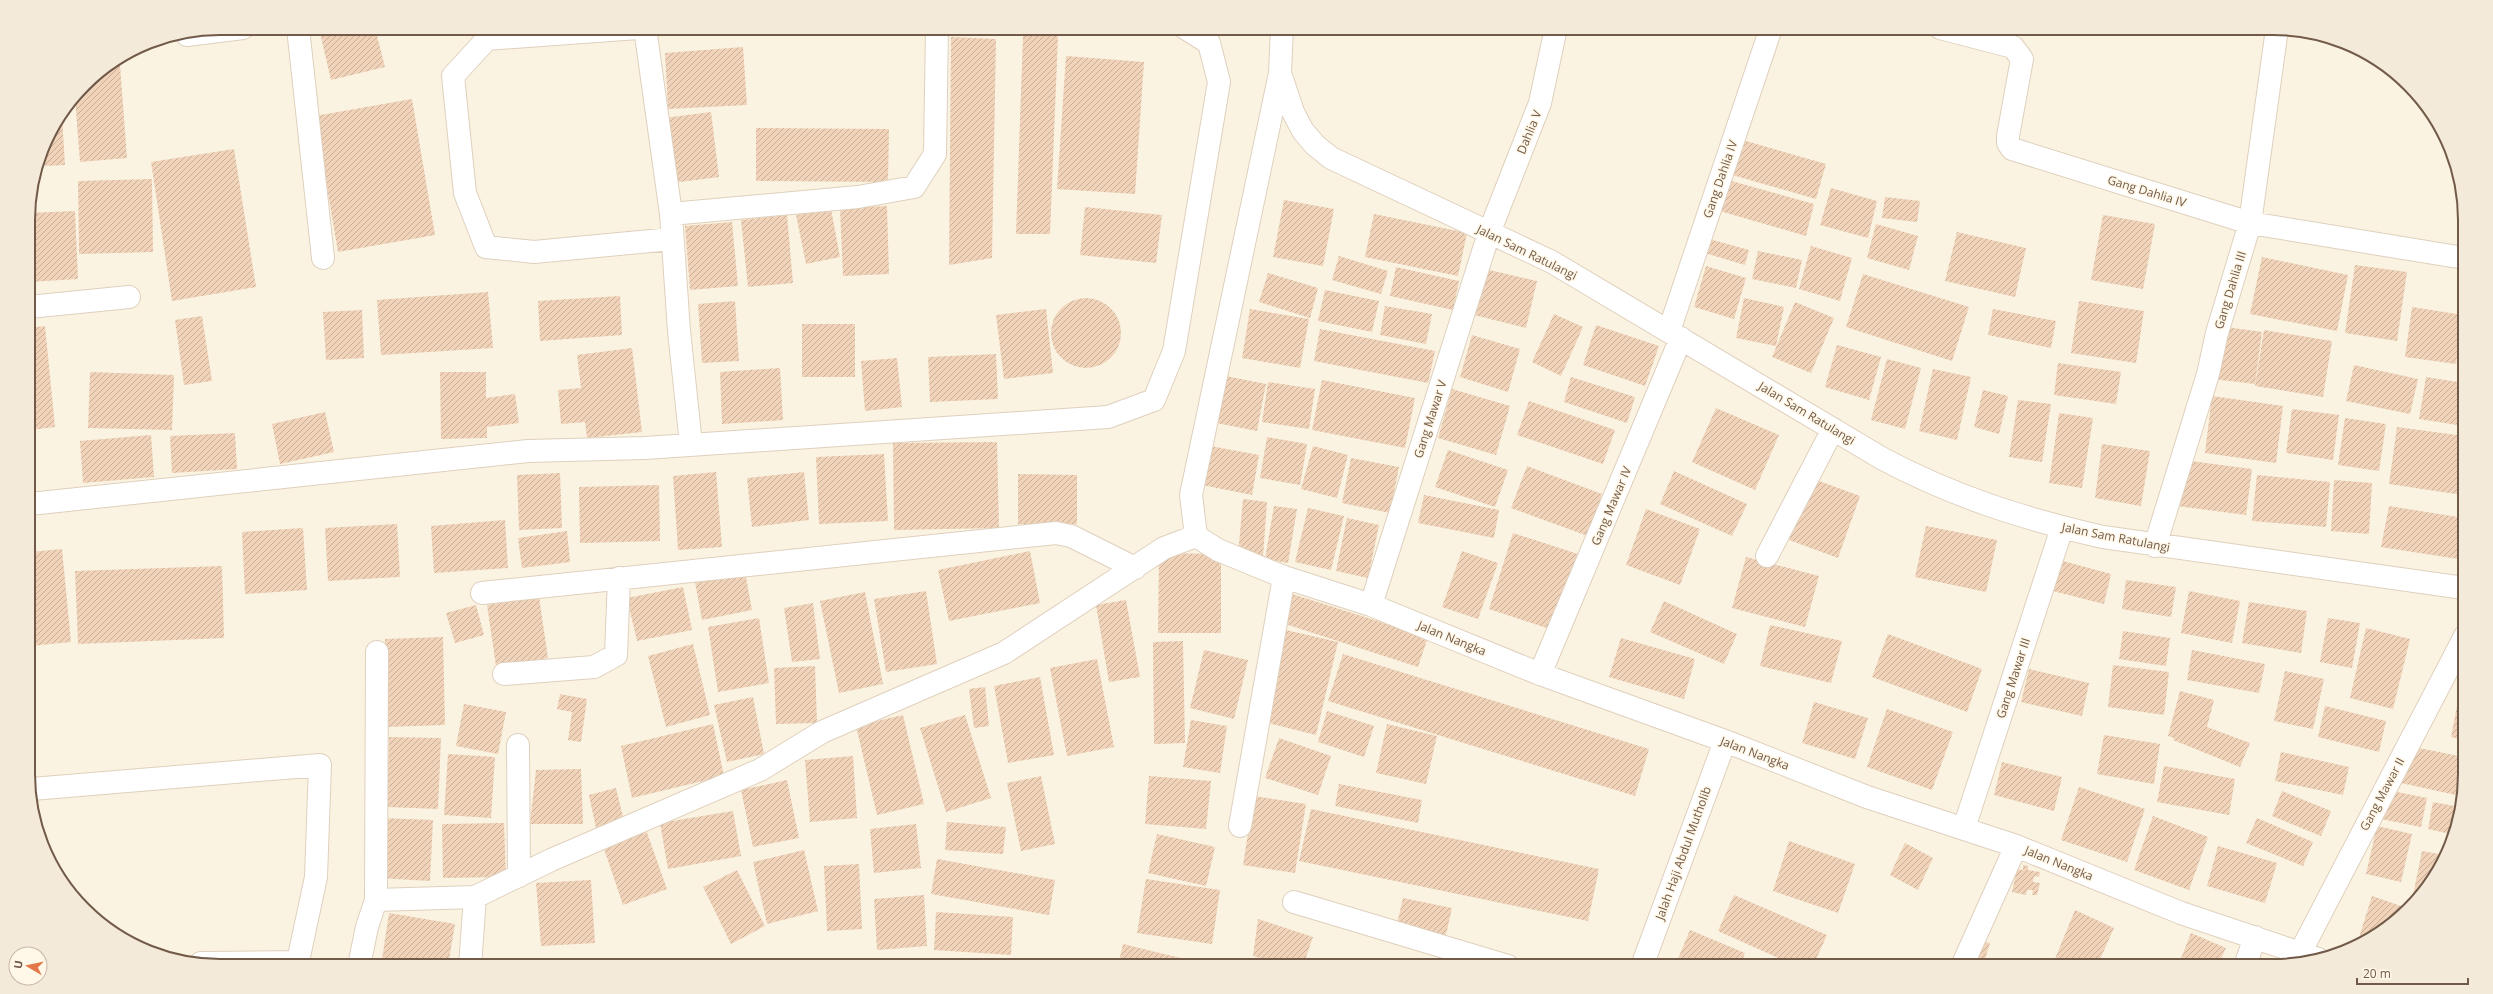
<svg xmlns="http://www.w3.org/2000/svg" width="2493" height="994" font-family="'Open Sans',sans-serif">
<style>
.building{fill:url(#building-hatch)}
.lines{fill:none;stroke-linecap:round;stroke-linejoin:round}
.minor-casing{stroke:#dfd0bd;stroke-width:24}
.minor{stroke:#fff;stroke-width:22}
.labels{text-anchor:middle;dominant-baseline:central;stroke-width:3;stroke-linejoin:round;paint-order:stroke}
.street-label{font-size:12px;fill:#725a49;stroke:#fff7e7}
.rim{fill:none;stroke:#725a49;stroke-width:2}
</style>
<defs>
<pattern id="building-hatch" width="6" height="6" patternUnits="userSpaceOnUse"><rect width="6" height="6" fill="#f0d3b9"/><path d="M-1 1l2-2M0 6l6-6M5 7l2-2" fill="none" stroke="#c7ae98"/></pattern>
</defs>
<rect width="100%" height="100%" fill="#fbf3e1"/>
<path class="building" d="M342,28H375L385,67L331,80L320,33Z
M1023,35L1058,36L1050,234H1016Z
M951,37L996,39L992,258L949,265Z
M743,47L747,105L668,109L665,53Z
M1066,56L1144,62L1135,194L1057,189Z
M120,65L127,158L80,162L75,99L93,76L108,66Z
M412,99L435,235L338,252L315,116Z
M711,112L719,177L672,183L664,118Z
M62,116L65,165L45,166L44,148L48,135Z
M756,128L889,129L888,182L756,181Z
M1739,139L1826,164L1816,199L1729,174Z
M234,149L256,287L172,301L151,162Z
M152,179L153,252L79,254L78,181Z
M1728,180L1814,204L1806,236L1720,211Z
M1831,188L1877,201L1868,238L1820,225Z
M1885,197L1920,201L1917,222L1882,218Z
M1284,200L1334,209L1323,266L1273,257Z
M887,206L889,274L843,276L840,208Z
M1085,207L1162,215L1156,263L1080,255Z
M831,209L840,257L806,264L796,215Z
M75,211L78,279L29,282L28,213Z
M1374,214L1467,233L1458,276L1365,257Z
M787,215L793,283L748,287L741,220Z
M2103,215L2155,224L2143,289L2091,280Z
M732,222L738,286L690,290L685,226Z
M1876,224L1918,236L1909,270L1867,258Z
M1957,232L2026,248L2015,297L1945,281Z
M1702,237L1749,250L1745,265L1698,251Z
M1811,246L1852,258L1840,301L1799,289Z
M1758,251L1802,260L1796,288L1752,279Z
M1339,256L1388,271L1381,294L1332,280Z
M2262,257L2348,275L2337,331L2250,314Z
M2355,265L2407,272L2397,341L2345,333Z
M1706,266L1746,278L1734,319L1694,307Z
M1396,267L1459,281L1453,310L1390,296Z
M1485,269L1537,281L1526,328L1474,315Z
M1268,273L1318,288L1310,318L1259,302Z
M1863,274L1969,307L1952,361L1846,327Z
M1325,290L1379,301L1372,332L1318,321Z
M488,292L493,348L381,355L377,300Z
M620,296L622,335L540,341L538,301Z
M1744,298L1784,307L1776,346L1736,338Z
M1051 333a35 35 0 1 1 70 0a35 35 0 1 1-70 0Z
M735,301L739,361L702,363L698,304Z
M2079,301L2144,311L2136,363L2071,353Z
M1795,302L1834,318L1811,373L1772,357Z
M1385,306L1432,314L1426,344L1380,335Z
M2412,307L2463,315L2456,364L2405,357Z
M1046,309L1053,373L1004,379L996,315Z
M1250,309L1309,319L1300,368L1242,358Z
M1993,309L2056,321L2051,348L1988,335Z
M362,310L364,358L326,360L323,312Z
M1554,314L1583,327L1561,376L1532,362Z
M202,316L212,381L184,385L175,320Z
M802,324H855V377H802Z
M1596,325L1659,346L1645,386L1583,365Z
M45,326L55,427L30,430L29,328Z
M2219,326L2262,332L2255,384L2212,379Z
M1320,329L1435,351L1428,383L1314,361Z
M2264,330L2332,341L2323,397L2255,386Z
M1472,335L1520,349L1508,392L1460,377Z
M1837,345L1881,357L1869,400L1825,387Z
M632,348L642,432L587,438L585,422L561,424L558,390L581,388L577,355Z
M996,354L998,399L930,402L928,357Z
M897,358L902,407L865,411L861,361Z
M1887,359L1921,368L1905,429L1871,420Z
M2058,363L2121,372L2116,404L2054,395Z
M2354,365L2418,379L2410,414L2346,401Z
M780,368L783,420L722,424L720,372Z
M1933,369L1971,377L1957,440L1919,431Z
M90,372L174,375L172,430L88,428Z
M440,372H486V398L515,394L519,423L487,427V438L441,439Z
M1221,375L1266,384L1257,431L1211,422Z
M1571,377L1635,397L1627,423L1564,402Z
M2426,377L2464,383V426L2419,419Z
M1322,380L1415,398L1405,448L1312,430Z
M1268,382L1315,389L1309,429L1262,422Z
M1452,389L1510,406L1496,455L1438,438Z
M1983,390L2008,396L1999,434L1974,427Z
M2212,396L2283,406L2276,463L2205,453Z
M2018,400L2051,404L2042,462L2009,457Z
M1529,401L1615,430L1603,464L1517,435Z
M1716,408L1779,435L1755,490L1692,462Z
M2292,409L2339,415L2333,460L2286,453Z
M325,412L334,452L280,464L272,424Z
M2059,413L2093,418L2082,488L2049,483Z
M2345,418L2386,424L2379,471L2338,465Z
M2397,427L2464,436L2462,495L2389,484Z
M235,433L237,469L172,473L170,436Z
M151,435L154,477L83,483L80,441Z
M1267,437L1307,444L1300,485L1260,478Z
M997,442L999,528L894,530L893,443Z
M2102,444L2150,451L2141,506L2095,498Z
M1205,445L1259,455L1252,495L1197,484Z
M1313,446L1348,455L1337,498L1301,489Z
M1448,450L1508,470L1495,507L1435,487Z
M884,454L888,521L819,524L816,457Z
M1351,458L1399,467L1390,513L1342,503Z
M2183,460L2252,469L2246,515L2177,506Z
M1527,466L1602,494L1588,536L1511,508Z
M1674,471L1747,504L1732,536L1660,504Z
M716,472L722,547L678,550L673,476Z
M804,472L809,520L752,527L747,478Z
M560,473L562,528L519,530L517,475Z
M1018,474L1077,475V524H1018Z
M2257,475L2330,482L2326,527L2252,521Z
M1811,478L1860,496L1838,558L1789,540Z
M2334,480L2372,483L2369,534L2331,531Z
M659,485L660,541L580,543L579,487Z
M1424,495L1499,510L1494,538L1418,523Z
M1243,499L1267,502L1263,557L1238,555Z
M1274,506L1297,509L1288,563L1265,559Z
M2389,506L2464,518V560L2381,547Z
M1308,508L1344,516L1331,570L1295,562Z
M1646,509L1700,529L1680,585L1626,565Z
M1347,518L1379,525L1368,578L1336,571Z
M505,520L508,568L434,573L431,526Z
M397,524L400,577L328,581L325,528Z
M1926,526L1997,540L1986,592L1915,577Z
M303,528L307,590L245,594L242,532Z
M567,531L570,562L522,568L518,538Z
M1513,533L1578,554L1553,630L1489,609Z
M62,549L71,642L31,646L30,552Z
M1030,551L1040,603L949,621L938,570Z
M1462,551L1498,563L1478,619L1442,607Z
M1159,553L1221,554V633H1158Z
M1746,557L1819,576L1805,627L1732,608Z
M2052,558L2111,574L2104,604L2045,589Z
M222,566L224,638L78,644L75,571Z
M745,572L752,610L702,620L695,582Z
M2126,580L2176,587L2171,617L2122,609Z
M683,587L692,630L637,641L627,598Z
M926,591L937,664L886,672L874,599Z
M2189,591L2240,601L2232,643L2181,633Z
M865,592L883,684L839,693L820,601Z
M1292,594L1428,637L1418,667L1282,623Z
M539,597L548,658L496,666L487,605Z
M1126,600L1140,677L1109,682L1096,605Z
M1664,601L1737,634L1724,664L1650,632Z
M2249,602L2307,611L2301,653L2242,643Z
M813,603L820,659L792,662L784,608Z
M476,605L484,635L455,643L446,613Z
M759,618L769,683L718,692L708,627Z
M2328,618L2360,623L2352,668L2320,662Z
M1770,625L1842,641L1831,683L1760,666Z
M2366,628L2410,639L2393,709L2350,698Z
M1286,630L1338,642L1316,735L1264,722Z
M2123,631L2170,638L2166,666L2119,659Z
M1888,634L1982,669L1967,712L1872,677Z
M443,637L445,725L387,727L385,639Z
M1621,638L1695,659L1684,699L1609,677Z
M1183,641L1185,743L1154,744L1153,642Z
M693,644L710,715L666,727L648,656Z
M1204,650L1248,660L1234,719L1190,708Z
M2192,650L2265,664L2259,693L2187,680Z
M1343,654L1649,749L1635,796L1328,701Z
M1097,659L1114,747L1067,756L1050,668Z
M2464,664H2465V684L2460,683Z
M2113,665L2169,672L2164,715L2108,707Z
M815,666L817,723L776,724L774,668Z
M2029,669L2089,683L2082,716L2021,702Z
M2285,671L2324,679L2313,729L2274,721Z
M1040,677L1054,755L1008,763L994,686Z
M985,687L989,726L974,728L969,689Z
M2180,691L2214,700L2207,727L2250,743L2240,767L2173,740L2174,738L2168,736Z
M560,694L587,699L581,742L568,740L572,712L557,709Z
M753,697L764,754L727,762L714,705Z
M2458,701L2465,702V740L2451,737Z
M1814,702L1868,718L1855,759L1802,743Z
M464,704L506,712L498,754L456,746Z
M2325,706L2386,721L2379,752L2318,737Z
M1887,709L1953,732L1932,790L1867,767Z
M1327,711L1374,726L1364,757L1318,742Z
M903,715L924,804L877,815L856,726Z
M965,715L991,798L946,812L920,728Z
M1191,720L1227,726L1220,773L1183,767Z
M713,724L724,776L632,798L621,746Z
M1387,724L1437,736L1426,784L1376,773Z
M2104,735L2160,744L2154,784L2097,774Z
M389,737L441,738L438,809L387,807Z
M1279,738L1331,756L1318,795L1265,778Z
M2409,746L2464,757L2456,795L2401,783Z
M2281,752L2349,767L2343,795L2275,781Z
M448,754L495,757L491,818L444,815Z
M853,756L857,818L810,822L805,760Z
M2002,762L2062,777L2054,811L1994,795Z
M2164,766L2235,779L2229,815L2157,802Z
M581,769L583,824H530L536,770Z
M1041,776L1055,844L1021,851L1007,783Z
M1149,776L1211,781L1206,829L1145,824Z
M787,780L799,838L753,847L741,790Z
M1339,784L1422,800L1418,823L1335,806Z
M2079,787L2145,809L2127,862L2061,840Z
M616,788L624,821L596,828L589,795Z
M2387,790L2427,798L2421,827L2381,819Z
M2282,791L2331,811L2321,836L2272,816Z
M1254,796L1306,804L1295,873L1243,865Z
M2433,802L2460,807L2455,835L2428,829Z
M1311,809L1599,869L1588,921L1299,861Z
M733,811L741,856L668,869L660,823Z
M2153,816L2208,837L2189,890L2134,870Z
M380,818L433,820L430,881L378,878Z
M2257,818L2313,842L2303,866L2246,843Z
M947,822L1006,827L1003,854L945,850Z
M504,823L506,877L443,878L442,824Z
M916,824L921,868L874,873L870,829Z
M2377,826L2412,834L2401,882L2366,874Z
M645,827L667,889L623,905L602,843Z
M1157,834L1215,847L1206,886L1148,873Z
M1789,841L1855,864L1838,913L1773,891Z
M1905,843L1933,858L1918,890L1890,875Z
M2218,846L2277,863L2265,903L2207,886Z
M804,850L818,911L767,924L753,862Z
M2422,851L2444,855L2426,891L2411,905Z
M937,859L1055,880L1049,915L931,894Z
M859,864L862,929L827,931L824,866Z
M2023,865L2028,866V870L2040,872L2039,877L2034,876L2033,882L2040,883L2037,895H2032L2033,890H2027L2026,895L2012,892L2017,869L2023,870Z
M737,870L765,926L731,944L703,887Z
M1146,879L1220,890L1212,944L1137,933Z
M591,880L595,943L541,946L536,883Z
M924,895L927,946L877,950L874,899Z
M1734,895L1827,935L1813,966H1796L1718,931Z
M2372,896L2401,906L2397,919L2390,927L2357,944Z
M1403,898L1452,908L1445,939L1396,929Z
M2075,910L2114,928L2097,966H2052Z
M936,912L1013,917L1011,955L934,950Z
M389,913L455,924L448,966H381Z
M1258,919L1313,937L1303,966H1287L1253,956Z
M1690,930L1745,953L1740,966H1675Z
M2191,933L2226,948L2218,966H2178Z
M1979,941L1990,943L1983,966H1971Z
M1123,944L1197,962L1196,966H1118Z
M498,958L551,963V966H497Z
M2034,958L2047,962L2046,966H2030Z
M2137,960L2150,966H2134Z"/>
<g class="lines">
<defs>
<path id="minor" d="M298,28L323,258
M638,28L487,39L453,76L465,193L486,247L534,252L672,239
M645,28L671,214L679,331L691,444
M1282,28L1280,73L1293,112L1303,131L1315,145L1331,158L1552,262L1883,459C1955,497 2024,519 2103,537L2464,588
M1940,28L2013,47L2022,59L2008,136V143L2012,149L2250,223L2464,258
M187,35L243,28
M671,214L858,197L914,187L935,154L937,28
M29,307L129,297
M1669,331L1771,28
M30,504L528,451L645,448L1108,417L1154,400L1174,351L1219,82L1209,43L1185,28
M1196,536L1218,550L1284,577L1371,605L1540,674L1725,741L1867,797L2016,846L2181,913L2318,959
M1196,536L1191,495L1280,73
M2155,546L2208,374L2217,333L2250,223L2277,29
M1767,556L1833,429
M482,593L1056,533L1071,536L1135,568
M1371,605L1489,233L1540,103L1556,28
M504,674L594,667L616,655L619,578
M1540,674L1681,338
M518,745L519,876
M32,789L320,765L316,877L297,966
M1240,826L1284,577
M1964,828L2062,528
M376,900L475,897L551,860L760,770L822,732L1004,653L1164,548L1196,536
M1294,902L1508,966
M2300,953L2465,636
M201,963L298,962
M359,966L367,927L376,900L377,652
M470,966L475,897
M1642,966L1725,741
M1962,966L2016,846
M2245,966L2255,937"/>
</defs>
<use href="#minor" class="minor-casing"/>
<use href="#minor" class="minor"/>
</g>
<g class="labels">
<g class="street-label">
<text transform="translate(1529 132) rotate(-68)">Dahlia V</text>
<text transform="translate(1720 179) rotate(-71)">Gang Dahlia IV</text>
<text transform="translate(2147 191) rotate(17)">Gang Dahlia IV</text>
<text transform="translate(1527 252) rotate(26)">Jalan Sam Ratulangi</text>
<text transform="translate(2230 290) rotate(-73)">Gang Dahlia III</text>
<text transform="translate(1807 413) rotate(31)">Jalan Sam Ratulangi</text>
<text transform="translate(1430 419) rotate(-72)">Gang Mawar V</text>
<text transform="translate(1611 506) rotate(-67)">Gang Mawar IV</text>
<text transform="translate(2116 537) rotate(11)">Jalan Sam Ratulangi</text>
<text transform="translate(1452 638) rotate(22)">Jalan Nangka</text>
<text transform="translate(2013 678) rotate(-72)">Gang Mawar III</text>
<text transform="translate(1755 753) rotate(21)">Jalan Nangka</text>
<text transform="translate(2382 794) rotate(-62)">Gang Mawar II</text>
<text transform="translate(1683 853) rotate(-70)">Jalah Haji Abdul Mutholib</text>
<text transform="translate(2059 863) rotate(22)">Jalan Nangka</text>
</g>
</g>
<path d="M0 0H2493V994H0ZM220 35H2273A185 185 0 0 1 2458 220V774A185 185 0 0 1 2273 959H220A185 185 0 0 1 35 774V220A185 185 0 0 1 220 35Z" fill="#f4eada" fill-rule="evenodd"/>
<path class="rim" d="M220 35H2273A185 185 0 0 1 2458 220V774A185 185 0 0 1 2273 959H220A185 185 0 0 1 35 774V220A185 185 0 0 1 220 35Z"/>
<g transform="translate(28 966) rotate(279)"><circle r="19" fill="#fff7e7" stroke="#c7b8a8"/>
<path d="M0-3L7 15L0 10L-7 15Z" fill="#e37748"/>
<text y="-6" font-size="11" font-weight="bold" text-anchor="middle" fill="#725a49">U</text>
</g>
<path d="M2357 978v6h111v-6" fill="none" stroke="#725a49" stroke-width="2"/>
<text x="2363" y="978" font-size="12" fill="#725a49" stroke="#fff7e7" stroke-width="3" paint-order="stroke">20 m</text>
</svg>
